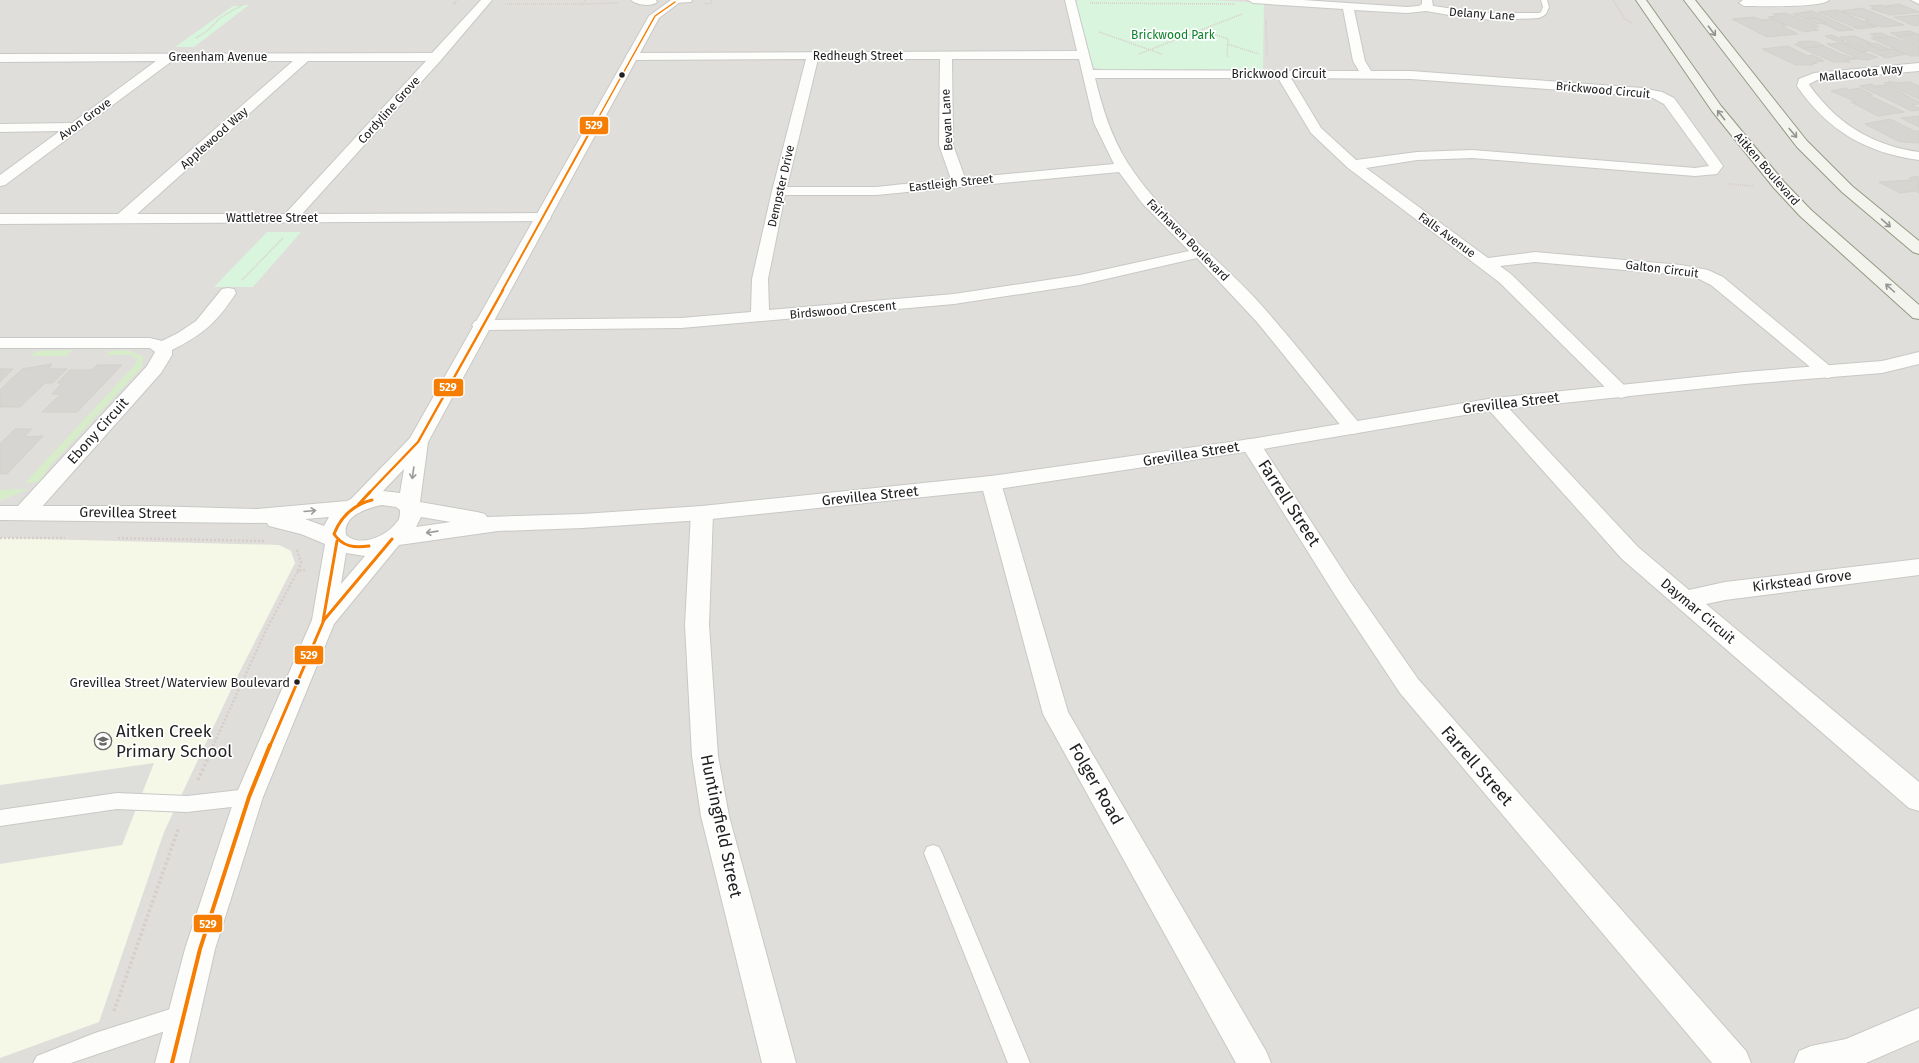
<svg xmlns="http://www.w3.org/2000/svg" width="1919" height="1063" font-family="'Fira Sans',sans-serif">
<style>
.residential{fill:#dfdedb}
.education{fill:#f6f8e7}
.grass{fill:#d7edca}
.park{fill:#d9f5de}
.parking{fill:#dededb}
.building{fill:#d7d5d1;stroke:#d3d1cb}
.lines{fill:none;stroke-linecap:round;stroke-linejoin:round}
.service-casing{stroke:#c8c8c6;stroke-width:2}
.minor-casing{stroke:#c8c8c6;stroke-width:2}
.tertiary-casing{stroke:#c8c8c6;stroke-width:2}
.secondary-casing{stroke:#949a82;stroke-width:2}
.path-far2{stroke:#d8cdc8;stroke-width:1.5;stroke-dasharray:1 1;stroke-linecap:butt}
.path-far1{stroke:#d8cdc8;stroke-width:2.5;stroke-dasharray:2 2;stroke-linecap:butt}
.path{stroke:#d8cdc8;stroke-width:3.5;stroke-dasharray:2.5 2.5;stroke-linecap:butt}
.service{fill:#fdfdfc;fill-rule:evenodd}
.minor{fill:#fdfdfc;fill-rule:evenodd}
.tertiary{fill:#fdfdfc;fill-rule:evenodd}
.secondary{fill:#f3f4ed;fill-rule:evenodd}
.bus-1-far4-casing{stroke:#fff;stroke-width:3}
.bus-1-far3-casing{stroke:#fff;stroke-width:4}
.bus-1-far2-casing{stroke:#fff;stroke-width:5}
.bus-1-far1-casing{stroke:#fff;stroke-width:6}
.bus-1-casing{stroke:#fff;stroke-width:7}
.bus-1-far4{stroke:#f47d02;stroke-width:1.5}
.bus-1-far3{stroke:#f47d02;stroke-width:2}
.bus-1-far2{stroke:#f47d02;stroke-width:2.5}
.bus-1-far1{stroke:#f47d02;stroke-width:3}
.bus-1{stroke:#f47d02;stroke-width:4}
.oneway{stroke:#949591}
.oneway2{stroke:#9a9a99}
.bus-dot{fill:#212121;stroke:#fff;stroke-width:1.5}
.labels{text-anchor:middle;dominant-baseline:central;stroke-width:3.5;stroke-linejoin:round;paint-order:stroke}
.far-street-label{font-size:12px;fill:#212121;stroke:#fff}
.far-park-label{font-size:12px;fill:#0c832a;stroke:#fff}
.bus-label{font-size:13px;fill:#212121;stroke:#fff;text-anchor:end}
.street-label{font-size:14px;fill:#212121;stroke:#fff}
.near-street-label{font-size:17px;fill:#212121;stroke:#fff}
.near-poi-label{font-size:17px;fill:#212121;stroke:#fff;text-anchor:start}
.line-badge{stroke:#fff;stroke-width:1.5}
.badge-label{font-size:11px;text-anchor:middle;font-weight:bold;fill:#fff}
</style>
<rect width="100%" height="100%" fill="#f0efea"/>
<path class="residential" d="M0,0H1919V1063H0Z"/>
<path class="education" d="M0,538L279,545L291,551L295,563L236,679L164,832L99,1022L0,1058Z"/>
<path class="grass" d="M72,350L66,356H30L37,351Z
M127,350L143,356L142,367L50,466L39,482L25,483L135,365L137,359L130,355H106L110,351Z
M29,489L0,501V490Z"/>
<path class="park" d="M1079,0H1213L1264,3L1263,69L1107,70L1091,67L1075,1Z
M249,5L194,47H175L233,6Z
M267,232H301L253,287H214Z"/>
<path class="parking" d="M154,763L122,845L0,864V785Z"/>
<path class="building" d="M1899,4L1919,12L1891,15L1871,9L1876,8L1870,6L1881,5L1888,7H1890L1886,6Z
M1862,8L1904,25L1884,27L1874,25L1865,21L1869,20L1841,11Z
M1837,10L1872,25L1854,27L1818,12Z
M1812,11L1854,30L1839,31L1822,23H1827L1816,18L1805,19L1793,14Z
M1786,13L1819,27H1812L1818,30L1804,32L1768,17L1777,16L1773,14Z
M1919,15V25L1915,26L1894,17Z
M1754,17L1762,20L1773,19L1787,26H1782L1798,34L1767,37L1732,19Z
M1816,18L1827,23L1816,24L1805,19Z
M1872,25L1877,27L1858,29L1854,27Z
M1910,31L1917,34L1898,36L1890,33Z
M1882,33L1890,37L1878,38L1870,34Z
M1917,34H1919V46L1896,36Z
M1832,35L1845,41L1838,42L1825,36Z
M1855,36L1873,44H1867L1880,50L1893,49L1905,54L1886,58L1840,37Z
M1892,37L1919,47V56H1910L1871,38Z
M1807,41L1817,42L1824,46L1802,48L1795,44H1802L1798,42Z
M1848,42L1868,51L1862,52L1843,43Z
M1843,43L1862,52L1877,57L1868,60L1859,59L1827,44Z
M1876,43L1889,49L1880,50L1867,44Z
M1788,46L1807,56L1813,55L1824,61L1814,62L1817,63L1811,64L1813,65H1796L1762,49Z
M1824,46L1841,54L1857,59L1845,60L1850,62H1833L1802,48Z
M1889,81L1899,83L1910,82L1919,86V99L1884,83L1891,82Z
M1871,84L1875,86L1886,85L1919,102V104L1912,105L1919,108V110L1912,111L1860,86Z
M1846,88L1849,90L1860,88L1873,95H1868L1904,112L1878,116L1851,102H1857L1831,91Z
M1919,116V127L1901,118Z
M1890,119L1914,131H1919V143L1900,142L1865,124Z
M1918,176L1919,193L1915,191L1900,193L1879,182L1912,180L1909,178Z
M52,364L48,369H67L53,383H45L20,407H0V390L22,369Z
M97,365H122L77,412H42L61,394H52L62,383H57L70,370H92Z
M0,369H13L0,382Z
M15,429H32L24,437L43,436L7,474H0V444Z"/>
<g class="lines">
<defs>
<path id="service" d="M1541,0H1547L1549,7L1546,14L1539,17L1535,15L1541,12L1543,7Z
M249,789L255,792L258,797L255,802L249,805L187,812L117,809L0,826V810L117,793L187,796Z
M933,845L939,847L942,853L1030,1063H1008L924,853L927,847Z
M183,1005L190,1008L193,1015L190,1022L183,1025L71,1063H33L37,1056L95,1033Z"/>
<path id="minor" d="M481,0H492L441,60L302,214L543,213L548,215L551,218L548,221L0,224V214H118L293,61H172L5,185L0,186V175L60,131L0,132V124L72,123L156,61L0,62V54L432,53ZM308,61H426L285,214H137Z
M631,0H656L657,2C652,7 636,5 631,0Z
M672,0H692L691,2L673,3Z
M1065,0H1075L1093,70L1359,71L1353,61L1343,9L1253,3L1248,0H1303L1407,7L1419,6L1422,4V0H1432L1433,6L1482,13H1543L1545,15L1539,18L1496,20L1467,18L1426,11L1407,13L1354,10L1365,61L1371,71H1411L1642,88L1662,92L1674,98L1723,166L1717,174L1695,176L1472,158L1417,160L1366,168L1488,258L1535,252L1681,265L1708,270L1723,277L1837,372L1835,376L1828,378L1821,376L1711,285L1697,278L1681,275L1535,262L1500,266L1511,274L1631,392L1628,396L1621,398L1614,396L1499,282L1348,168L1311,133L1278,78H1095C1102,107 1111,136 1127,162C1160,214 1211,252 1253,296C1291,337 1324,381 1360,424L1363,428L1360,432L1353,434L1346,432L1257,322L1197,258L1080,285L954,304L681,328L481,330L475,329L472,325L475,321L481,320L681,318L751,312L752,279L772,191L806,59L632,60L626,56L628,53L1077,51ZM818,59H940L939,145L951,179L876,187H787ZM952,59H1079L1094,123L1114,164L965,178L953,145ZM1291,78L1411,79L1642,96L1653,98L1664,104L1709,166L1695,168L1472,150L1417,152L1356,160L1321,128ZM1119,172L1142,203L1189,251L1080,275L954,294L769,310L768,279L785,195H876Z
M1743,0H1829C1822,8 1758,6 1744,6L1739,3Z
M1911,0H1919V4Z
M1919,63V71L1817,80L1809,84C1812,90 1818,96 1822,101C1847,130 1881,147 1919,152V160C1866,153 1827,130 1797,86L1799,79L1814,73Z
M228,288L234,289L236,293C217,322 204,334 172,350V355L161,373L32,518L24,520L16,518L13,513L16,508L147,366L155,352L150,348H0V338H150L162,341L178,333L196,321L222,289Z
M1494,398L1501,400L1638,547L1689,590L1725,582L1919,559V575L1725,600L1706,604L1919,782V811L1909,808L1622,559L1487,408L1484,404L1487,400Z
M1251,439L1258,440L1351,583L1418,679L1746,1051L1751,1063H1712L1400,693L1335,595L1241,445L1244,440Z
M991,476L998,478L1001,483L1068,712L1266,1051L1271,1063H1236L1043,714L981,483L984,478Z
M702,506L710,508L713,513L709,625L718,756L729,816L796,1063H762L701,816L692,756L685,625L691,513L694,508Z
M1919,1008V1040L1866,1063H1794L1799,1051L1811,1046L1846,1039Z"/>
<path id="tertiary" d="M671,0H679L680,2L659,18L428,442L420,502L477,512L485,514L487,517L582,514L702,506L991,476L1251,439L1494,398L1745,372L1882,361L1919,352V364L1882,373L1745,384L1494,410L1251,451L991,490L702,520L582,528L498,531L399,545L334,624L263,797L215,949L189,1063H155L185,949L235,797L312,620L325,544L301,534L269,526L267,523L0,520V506H150L257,509L347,501L351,499L410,438L649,16ZM404,469L400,493L383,491ZM382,505L396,507L400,510C400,514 400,519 397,522C387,536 360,548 346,535C342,516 367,508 382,505ZM329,517L324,526L305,519ZM421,517L451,522L416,527ZM346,553L365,556L341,584Z"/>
<path id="secondary" d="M1636,0H1646L1721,106L1784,182L1811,210L1919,305V319L1913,318L1800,216L1774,188L1712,111Z
M1684,0H1695L1807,141L1852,186L1919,241V254L1913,252L1842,192L1797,147Z"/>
</defs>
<use href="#service" class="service-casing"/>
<use href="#minor" class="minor-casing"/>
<use href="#tertiary" class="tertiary-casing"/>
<use href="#secondary" class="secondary-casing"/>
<path class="path-far2" d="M585,0L583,4L618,3
M1613,0L1625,19L1632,23
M1090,3L1235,4
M456,4H453L457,0
M505,4H583
M705,4L711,3L712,0
M1266,19L1267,56
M1202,30L1228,39L1227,57
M1099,32L1162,54
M196,38L207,31L220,18L242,5
M1227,44L1259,54
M1139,54L1242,14
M1728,184L1753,186
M242,280L283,238"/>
<path class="path-far1" d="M0,538H65
M118,538L265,541
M297,550L301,562L298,571
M213,746L267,628L298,571L305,570"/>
<path class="path" d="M198,780L214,745
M114,1011L179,827"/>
<use href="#service" class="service"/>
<use href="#minor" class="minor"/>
<use href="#tertiary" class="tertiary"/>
<use href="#secondary" class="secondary"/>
<defs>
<path id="bus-1-far4" d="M592,129L655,16L675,2"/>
<path id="bus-1-far3" d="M502,291L592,128"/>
<path id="bus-1-far2" d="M369,493L418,442L503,290"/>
<path id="bus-1-far1" d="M358,505L370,492
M369,546C354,548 343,547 334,534C341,516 353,505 372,500
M323,621L337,541
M270,746L324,620L392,539"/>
<path id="bus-1" d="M172,1063L200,949L249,797L270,745"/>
</defs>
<use href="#bus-1-far4" class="bus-1-far4-casing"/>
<use href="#bus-1-far3" class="bus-1-far3-casing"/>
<use href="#bus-1-far2" class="bus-1-far2-casing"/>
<use href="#bus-1-far1" class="bus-1-far1-casing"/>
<use href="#bus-1" class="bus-1-casing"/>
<use href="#bus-1-far4" class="bus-1-far4"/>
<use href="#bus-1-far3" class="bus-1-far3"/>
<use href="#bus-1-far2" class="bus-1-far2"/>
<use href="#bus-1-far1" class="bus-1-far1"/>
<use href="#bus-1" class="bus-1"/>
</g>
<defs><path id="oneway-shaft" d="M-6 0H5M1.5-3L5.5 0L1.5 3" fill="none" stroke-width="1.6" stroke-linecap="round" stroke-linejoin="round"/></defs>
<g class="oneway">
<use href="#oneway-shaft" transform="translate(1712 31) rotate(53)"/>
<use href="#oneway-shaft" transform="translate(1721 115) rotate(-128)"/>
<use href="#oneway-shaft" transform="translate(1793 133) rotate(50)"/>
<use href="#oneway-shaft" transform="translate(1886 223) rotate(41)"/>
<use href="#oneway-shaft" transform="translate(1890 288) rotate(-138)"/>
</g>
<g class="oneway2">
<use href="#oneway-shaft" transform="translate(413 473) rotate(98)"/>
<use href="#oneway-shaft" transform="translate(310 511) rotate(-5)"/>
<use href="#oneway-shaft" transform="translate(432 532) rotate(172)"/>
</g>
<defs>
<symbol id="school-ring" viewBox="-11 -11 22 22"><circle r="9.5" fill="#fff" stroke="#696967" stroke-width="1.5"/><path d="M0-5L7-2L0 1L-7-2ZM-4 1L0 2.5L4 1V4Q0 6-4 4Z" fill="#696967"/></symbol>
</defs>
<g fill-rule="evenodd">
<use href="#school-ring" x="93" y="731" width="20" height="20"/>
</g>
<g class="bus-dot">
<circle cx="622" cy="75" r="3.5"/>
<circle cx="297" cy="682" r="3.5"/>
</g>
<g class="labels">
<g class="far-street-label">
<text transform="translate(1482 14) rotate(4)">Delany Lane</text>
<text x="858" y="56">Redheugh Street</text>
<text x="218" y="57">Greenham Avenue</text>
<text transform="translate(1861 73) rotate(-6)">Mallacoota Way</text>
<text x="1279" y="74">Brickwood Circuit</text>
<text transform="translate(1603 90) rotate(5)">Brickwood Circuit</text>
<text transform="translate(389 110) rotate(-48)">Cordyline Grove</text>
<text transform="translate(85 119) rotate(-36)">Avon Grove</text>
<text transform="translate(947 120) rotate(-93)">Bevan Lane</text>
<text transform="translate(214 138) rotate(-42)">Applewood Way</text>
<text transform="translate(1767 169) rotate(49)">Aitken Boulevard</text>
<text transform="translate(951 183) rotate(-6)">Eastleigh Street</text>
<text transform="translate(781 186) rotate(-77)">Dempster Drive</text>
<text x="272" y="218">Wattletree Street</text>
<text transform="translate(1447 235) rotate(36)">Falls Avenue</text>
<text transform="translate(1188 240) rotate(45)">Fairhaven Boulevard</text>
<text transform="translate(1662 269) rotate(7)">Galton Circuit</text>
<text transform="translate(843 310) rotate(-5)">Birdswood Crescent</text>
</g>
<g class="far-park-label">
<text x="1173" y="35">Brickwood Park</text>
</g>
<g class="bus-label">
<text x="290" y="682">Grevillea Street/Waterview Boulevard</text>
</g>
<g class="street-label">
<text transform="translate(1511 403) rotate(-7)">Grevillea Street</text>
<text transform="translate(98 431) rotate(-48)">Ebony Circuit</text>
<text transform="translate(1191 454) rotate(-9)">Grevillea Street</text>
<text transform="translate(870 496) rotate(-6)">Grevillea Street</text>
<text transform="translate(128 513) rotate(1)">Grevillea Street</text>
<text transform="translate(1802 581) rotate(-7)">Kirkstead Grove</text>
<text transform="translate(1698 611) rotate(40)">Daymar Circuit</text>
</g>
<g class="near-street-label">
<text transform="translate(1289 503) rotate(57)">Farrell Street</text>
<text transform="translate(1477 766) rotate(49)">Farrell Street</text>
<text transform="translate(1096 784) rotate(60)">Folger Road</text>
<text transform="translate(721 826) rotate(78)">Huntingfield Street</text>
</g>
<g class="near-poi-label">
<text x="116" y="731">Aitken Creek<tspan x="116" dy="20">Primary School</tspan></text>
</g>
</g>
<g class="line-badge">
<rect x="579" y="116" width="30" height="19" rx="4" fill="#f47d02"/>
<rect x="433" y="378" width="31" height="19" rx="4" fill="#f47d02"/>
<rect x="294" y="645" width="30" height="20" rx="4" fill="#f47d02"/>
<rect x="193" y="914" width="30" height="19" rx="4" fill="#f47d02"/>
</g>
<g class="badge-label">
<text x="594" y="129">529</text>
<text x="448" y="391">529</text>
<text x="309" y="659">529</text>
<text x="208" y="928">529</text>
</g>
</svg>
